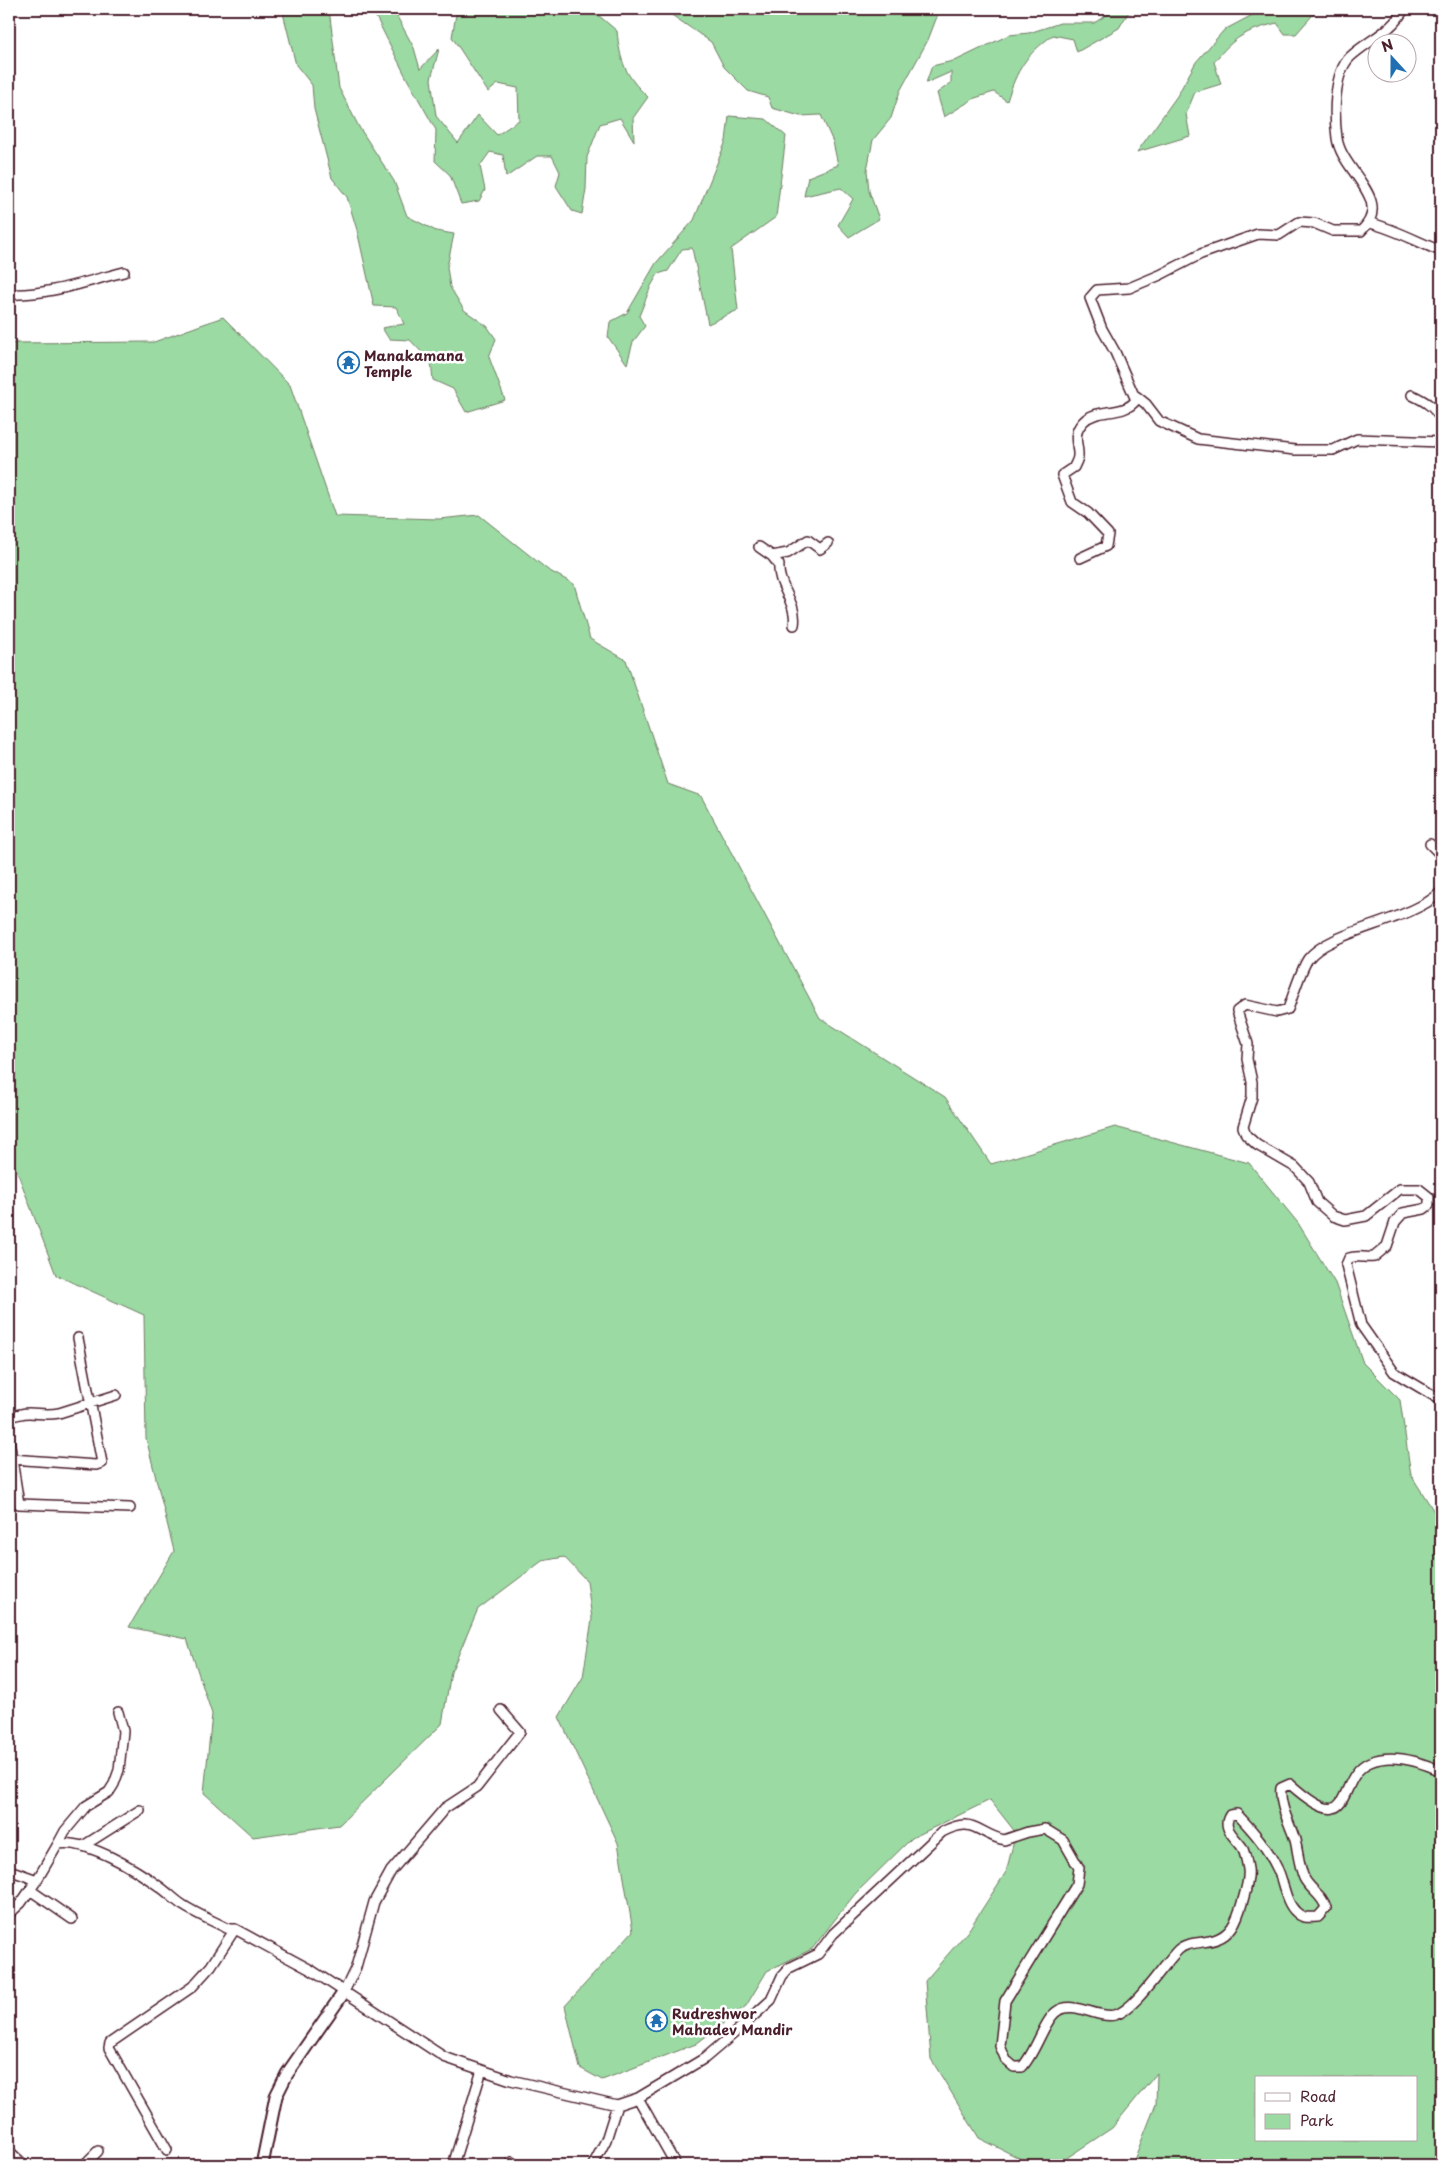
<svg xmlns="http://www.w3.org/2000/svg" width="1450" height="2174" font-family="'Playpen Sans',sans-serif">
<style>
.green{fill:#9bdaa2;stroke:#727c66;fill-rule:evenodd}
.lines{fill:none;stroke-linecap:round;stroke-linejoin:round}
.street-casing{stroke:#4a1f2b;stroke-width:12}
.secondary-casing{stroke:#4a1f2b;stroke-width:15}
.street{stroke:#fff;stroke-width:9}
.secondary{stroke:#fff;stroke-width:11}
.labels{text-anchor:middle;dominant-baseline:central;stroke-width:5;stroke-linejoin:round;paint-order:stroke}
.poi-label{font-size:14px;font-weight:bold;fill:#4a1f2b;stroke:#fff;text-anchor:start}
</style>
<rect width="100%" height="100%" fill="#fff"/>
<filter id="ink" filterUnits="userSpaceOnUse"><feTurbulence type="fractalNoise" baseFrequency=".02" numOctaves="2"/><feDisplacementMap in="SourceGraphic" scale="10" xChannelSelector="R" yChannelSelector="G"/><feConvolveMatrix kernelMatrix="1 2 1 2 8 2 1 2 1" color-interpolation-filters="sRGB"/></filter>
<g filter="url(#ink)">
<path class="green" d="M282,9H329L339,88L359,127L394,181L407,216L436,231L454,234L447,267L450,287L464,310L487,326L496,339L489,357L505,400L466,412L453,389L433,380L431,362L410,340L389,339L382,328L404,324L396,307L374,306L357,230L347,197L332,178L314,109L312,85L296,65Z
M372,9H393L414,48L420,69L439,49L431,79L436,116L458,143L478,115L497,135L519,120L518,88L498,84L488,92L452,37L457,9H591L617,31C620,61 625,76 648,97L633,118L634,141L620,118L600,124L587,157L586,189L582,214L572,211L556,186L560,172L552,156H537L506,177L503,155L490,152L480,166L485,190L479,201L461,204L450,175L435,161L436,130L406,77Z
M663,9H936L938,14L928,40L900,91L891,118L873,140L867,170L869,191L879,219L849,237L838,225L853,199L841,188L804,196L808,177L838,165L833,142L821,115L800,116L772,108L768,97L748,91L724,67L711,42Z
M1116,9H1142L1128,13L1119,28L1077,52L1073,39L1053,35C1026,55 1017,69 1007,101L994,92L975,98L944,117L937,93L951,83V72L926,83L932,66L957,60L1009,35L1029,33L1060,23H1094Z
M1286,9H1318L1296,34H1285L1277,23C1245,31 1234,37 1214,62L1221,84L1195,92L1186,114L1190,136L1137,152L1177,96L1196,62L1224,30L1258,12L1278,13Z
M729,116L766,119L786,136L776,217L731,249L738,310L708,324L692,248L682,249L668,271L658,274L651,286L639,316L645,326L633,342L627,364L608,337L610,322L627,313L656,263L694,220L726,141Z
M223,317L290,385L335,516L439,519L479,515L548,570L574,584L590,639L626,660L668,784L701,796L820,1018L945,1097L991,1164L1115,1127L1249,1163L1298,1223L1335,1283L1363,1363L1400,1400L1411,1475L1435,1513L1441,1519V2165H1132L1156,2104L1157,2073L1112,2128L1056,2165H1033L979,2138L931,2059L925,1981L968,1931L1006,1872L1016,1833L990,1800L912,1838L855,1894L812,1949L767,1971L746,2006L696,2044L602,2080L580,2068L565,2006L633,1931L618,1843L559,1717L583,1677L592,1619L587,1581L564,1557L542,1561L478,1609L451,1672L442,1724L339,1825L253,1837L204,1793L212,1714L187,1639L129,1627L174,1551L146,1438L144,1315L56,1275L9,1150V343L154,342ZM1256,2078H1416V2140H1256Z"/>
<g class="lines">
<defs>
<path id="street" d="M1370,223C1395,229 1417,242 1441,251
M9,294C47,296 87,281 124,272
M1412,395C1425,401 1435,407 1441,420
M1136,396L1146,404L1159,421L1198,439L1295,450H1333L1357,439L1441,442
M759,547L772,556L779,565C777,586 798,603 794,625
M772,556L788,553L808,540L820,549L828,543
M1080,558L1106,546L1108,534L1088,513L1072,502L1062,475L1074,467C1075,464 1078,460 1078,456C1079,445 1071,435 1083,422C1097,407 1124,417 1136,400L1115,352L1102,329L1090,298L1097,290L1129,288L1160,275L1201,254L1258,234L1279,235L1299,222L1314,223L1333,231H1361C1395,200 1341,171 1337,138C1334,116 1333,74 1350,57C1368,40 1392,32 1404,9
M1441,829V831
M1430,844L1441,855
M1441,892C1410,922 1330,930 1308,959C1301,969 1293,996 1288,1009L1277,1012L1245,1005L1237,1011L1248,1044L1247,1059L1252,1082V1097L1243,1127L1246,1135L1257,1145L1295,1167L1309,1182L1317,1202L1333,1216L1345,1220L1366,1216L1400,1189H1419L1429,1197V1205L1424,1209L1403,1213L1395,1222L1387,1246L1374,1257C1365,1258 1357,1255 1349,1258L1346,1265L1361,1325L1394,1372L1441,1400
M9,1418C29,1408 39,1417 59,1413L116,1395
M9,1440L19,1504L130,1508
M11,1459L96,1465L102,1463L78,1338
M58,1844L65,1831L86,1806L109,1792L114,1784L119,1770L123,1731L118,1712
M83,1846L140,1810
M9,1870L37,1880L21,1903L9,1914
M37,1880L58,1844C87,1839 137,1870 160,1887C167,1892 174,1899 181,1904C196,1914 213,1921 229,1929H235L311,1970L444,2057L511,2080L617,2105L638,2098L705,2058L738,2030L771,2000L782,1976L789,1968L818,1954L833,1934L942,1832C974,1815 976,1833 1004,1840L1028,1832L1045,1829L1063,1840L1079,1868L1077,1884L1005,2001L1000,2046L1006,2060L1014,2067H1022C1035,2054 1044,2021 1056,2012C1073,1999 1096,2019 1115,2015C1135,2010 1163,1965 1178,1950C1191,1937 1217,1949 1232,1927C1239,1917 1250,1881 1248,1869C1247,1863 1245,1853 1242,1847C1235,1837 1221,1828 1230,1815L1237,1814C1254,1832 1267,1847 1278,1870C1284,1883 1285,1902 1296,1912C1303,1919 1309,1917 1318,1917L1326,1908C1323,1895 1310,1890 1304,1878C1299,1866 1298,1852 1295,1840C1290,1824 1279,1805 1281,1788L1290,1784C1357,1844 1334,1777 1370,1762C1392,1753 1421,1762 1441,1771
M30,1890L72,1919
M344,1992L356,1967L374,1902L391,1871L445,1808L477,1787L520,1732L501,1710
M638,2098L676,2165
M167,2150L109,2048L110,2043L192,1987L211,1966L235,1929
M9,2151L24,2165
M84,2165L98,2151
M453,2165L482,2070
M510,2165L512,2162
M593,2165L606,2140L617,2105"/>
<path id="secondary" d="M262,2165L276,2096L287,2074L344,1992"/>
</defs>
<use href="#street" class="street-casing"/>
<use href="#secondary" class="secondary-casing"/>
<use href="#street" class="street"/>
<use href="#secondary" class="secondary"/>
</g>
</g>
<defs>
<symbol id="temple-ring" viewBox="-11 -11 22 22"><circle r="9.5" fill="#fff" stroke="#1f6fb2" stroke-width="1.5"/><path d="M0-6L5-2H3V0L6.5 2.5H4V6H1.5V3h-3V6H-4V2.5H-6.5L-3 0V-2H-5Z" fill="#1f6fb2"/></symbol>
</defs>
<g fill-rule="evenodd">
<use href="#temple-ring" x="336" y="350" width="25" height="25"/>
<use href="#temple-ring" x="644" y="2008" width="25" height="25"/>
</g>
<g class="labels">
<g class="poi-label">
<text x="364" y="355">Manakamana<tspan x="364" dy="16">Temple</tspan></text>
<text x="672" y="2013">Rudreshwor<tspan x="672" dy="16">Mahadev Mandir</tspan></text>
</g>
</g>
<rect width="1450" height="2174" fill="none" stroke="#fff" stroke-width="30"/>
<rect x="15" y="15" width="1420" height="2144" fill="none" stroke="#4a1f2b" stroke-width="2" filter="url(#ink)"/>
<rect x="1255" y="2076" width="162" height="65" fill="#ffffff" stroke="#b7a5aa"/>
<rect x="1265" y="2093" width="25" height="8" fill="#ffffff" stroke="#b7a5aa"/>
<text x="1300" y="2102" font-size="15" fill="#4a1f2b">Road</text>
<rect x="1265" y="2114" width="25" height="15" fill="#9bdaa2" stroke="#b7a5aa"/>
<text x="1300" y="2126" font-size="15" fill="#4a1f2b">Park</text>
<g transform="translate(1392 58) rotate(339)"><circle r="24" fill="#ffffff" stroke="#b7a5aa"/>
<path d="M0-4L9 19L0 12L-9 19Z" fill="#1f6fb2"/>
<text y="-8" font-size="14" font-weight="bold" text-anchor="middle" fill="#4a1f2b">N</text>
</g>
</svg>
